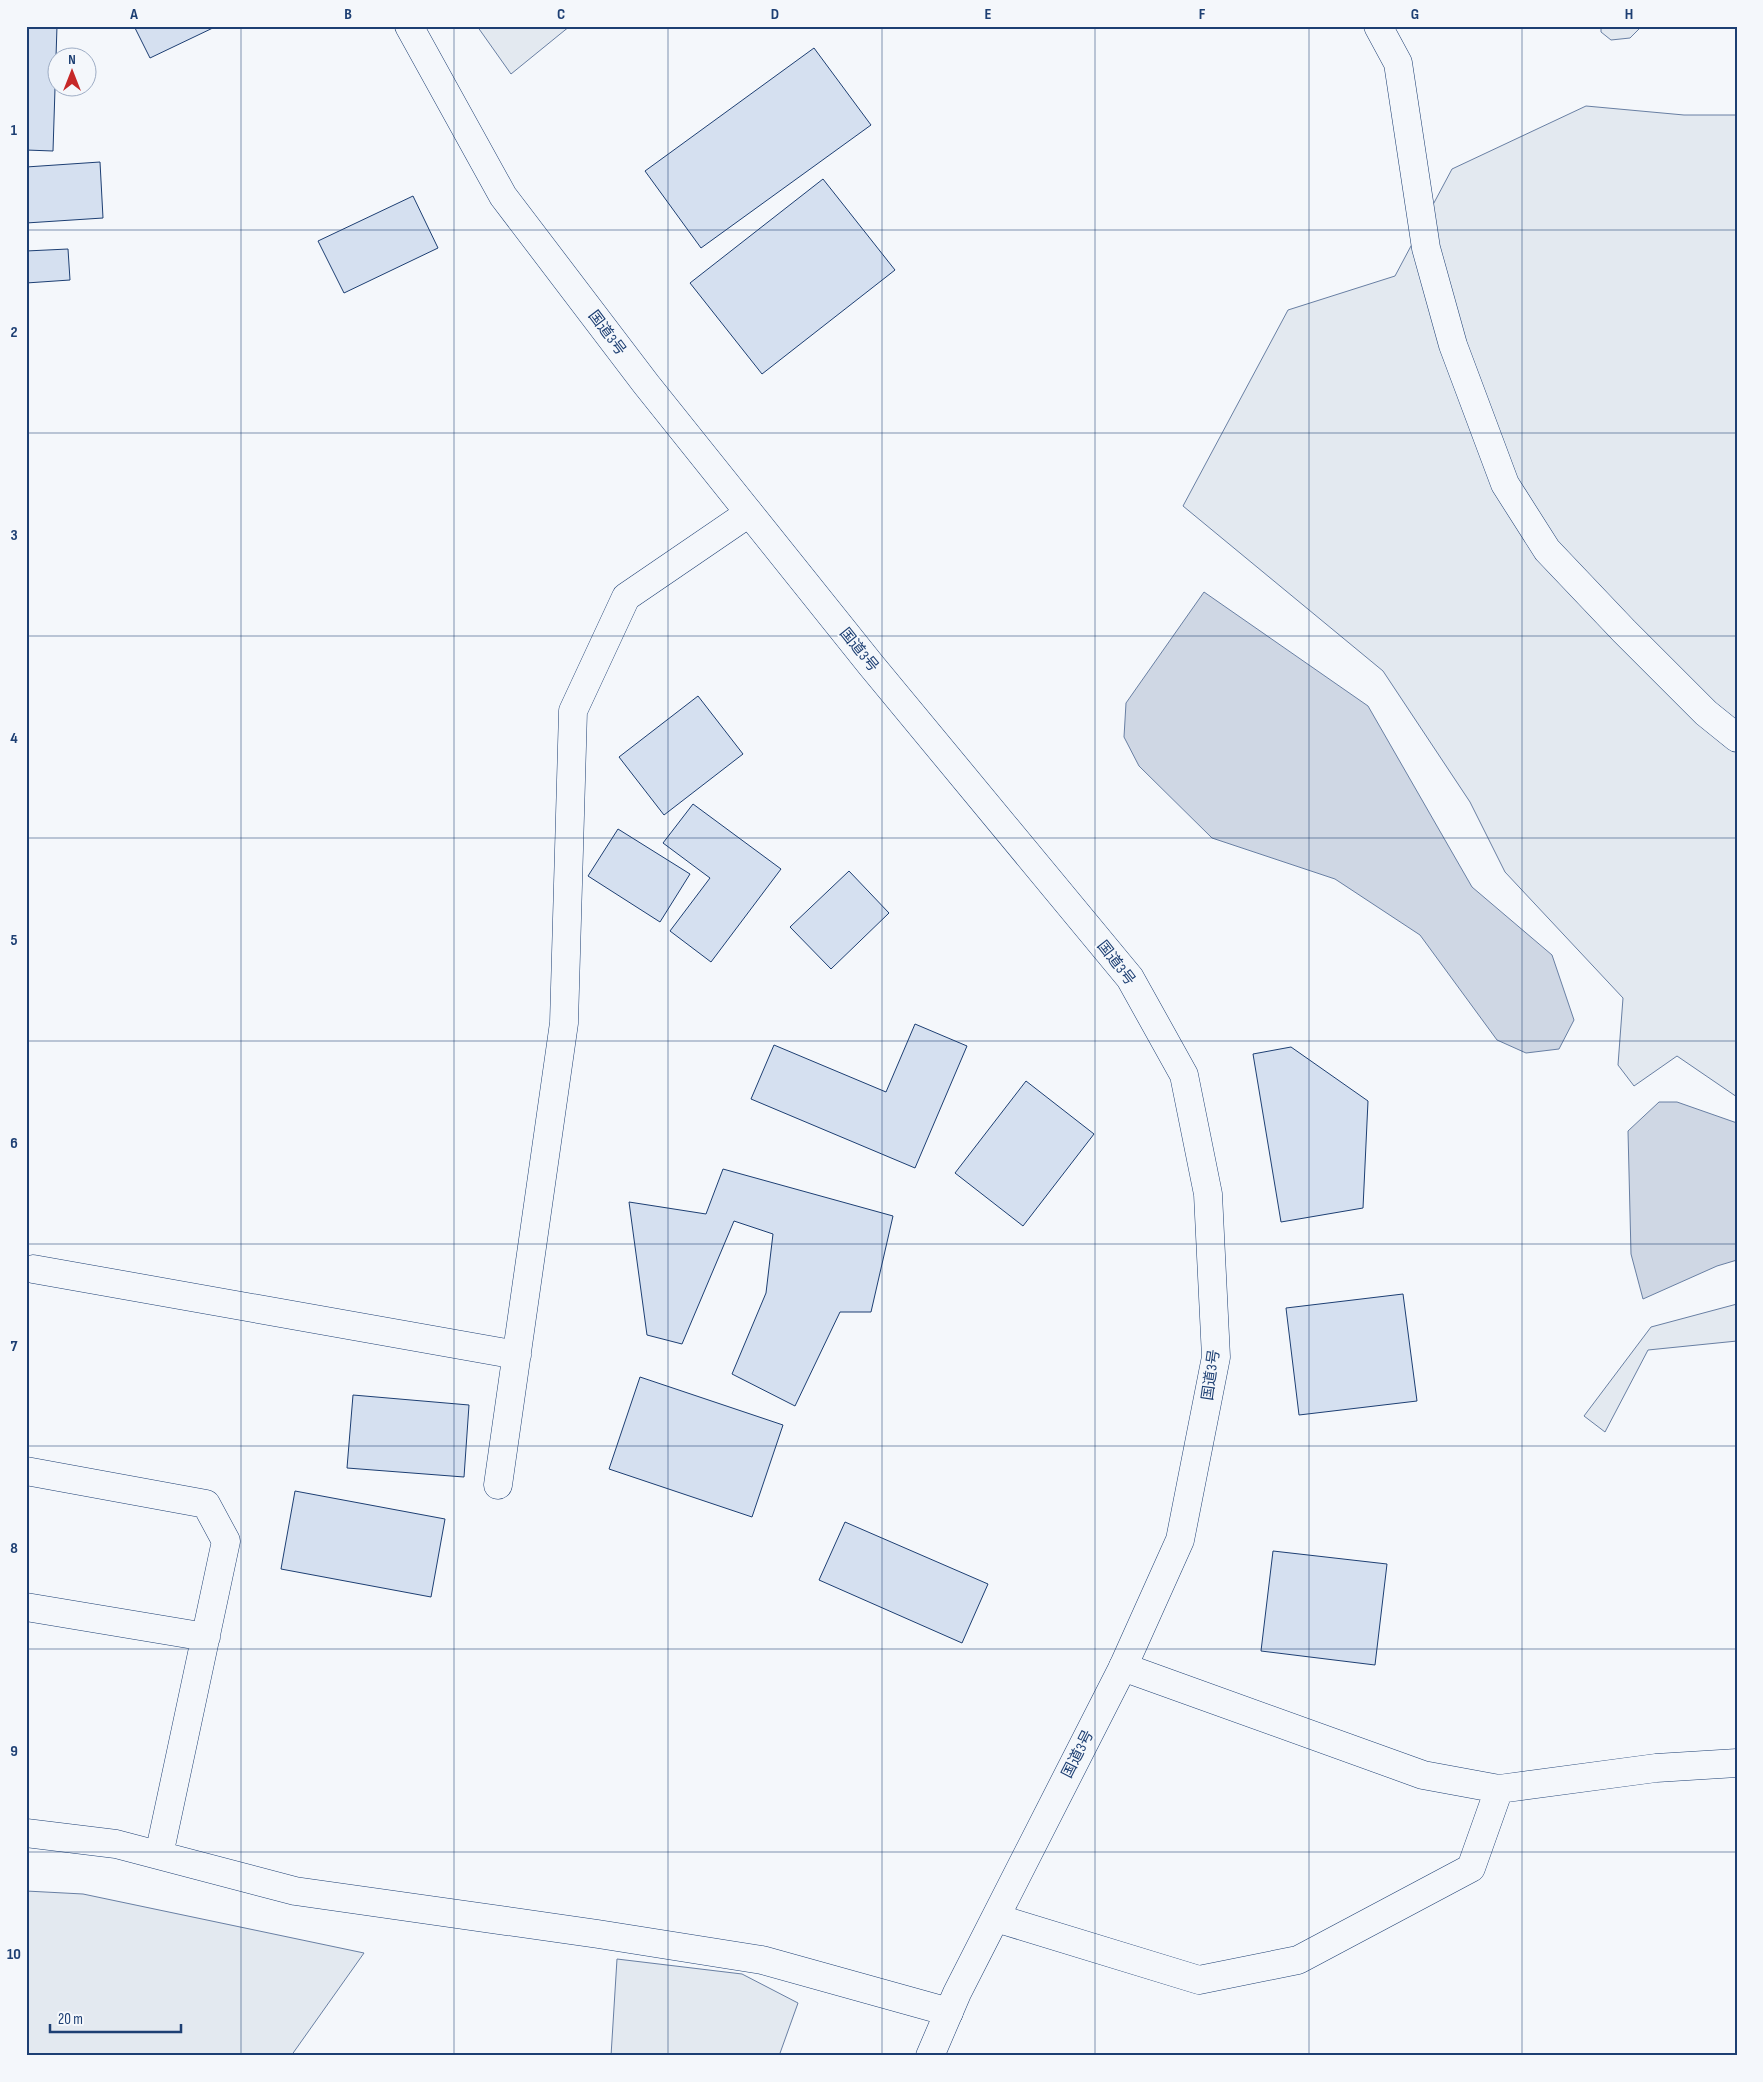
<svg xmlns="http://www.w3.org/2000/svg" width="1763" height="2082" font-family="'Sofia Sans Condensed','Noto Sans JP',sans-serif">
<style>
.green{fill:#e3e9f0;stroke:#687fa3}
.water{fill:#cfd7e4;stroke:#687fa3}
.building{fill:#d5e0f0;stroke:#1d3f73}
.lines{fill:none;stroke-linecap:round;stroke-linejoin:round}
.street-casing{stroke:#1d3f73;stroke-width:29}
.highway-casing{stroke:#1d3f73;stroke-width:29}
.street{stroke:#f4f7fb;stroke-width:28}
.highway{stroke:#f4f7fb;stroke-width:28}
.grid{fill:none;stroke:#1d3f73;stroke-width:1;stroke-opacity:0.55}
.labels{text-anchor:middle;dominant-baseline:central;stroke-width:4;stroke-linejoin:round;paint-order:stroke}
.street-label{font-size:15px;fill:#1d3f73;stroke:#f4f7fb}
.neatline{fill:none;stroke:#1d3f73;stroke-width:2}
.grid-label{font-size:16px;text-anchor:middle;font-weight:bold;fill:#1d3f73}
</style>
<rect width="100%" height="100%" fill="#f4f7fb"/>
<path class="green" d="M477,26H570L511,74Z
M1601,26H1642L1630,38L1611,40L1601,32Z
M1586,106L1684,115H1737V1097L1677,1056L1634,1086L1618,1065L1623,998L1505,872L1470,802L1383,671L1183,506L1288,310L1395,276L1452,169Z
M1737,1304V1341L1648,1350L1605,1432L1584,1416L1651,1327Z
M26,1891L83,1894L364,1953L291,2056H26Z
M617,1959L742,1974L798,2003L779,2056H611Z"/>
<path class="water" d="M1204,592L1368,706L1472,887L1552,955L1574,1020L1559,1049L1526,1053L1497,1040L1420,935L1335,879L1212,838L1139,766L1124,737L1126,703Z
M1659,1102H1677L1737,1123V1260L1717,1266L1643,1299L1631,1254L1628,1131Z"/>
<path class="building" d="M26,26H57L53,151L26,150Z
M134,26H217L150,58Z
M814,48L871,125L701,248L645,171Z
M100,162L103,218L26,223V167Z
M823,179L895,270L762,374L690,283Z
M413,196L438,248L344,293L318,241Z
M68,249L70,280L26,283V251Z
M698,696L743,754L664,815L619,757Z
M693,804L781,869L711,962L670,931L710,878L663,843Z
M618,829L690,874L660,922L588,876Z
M849,871L889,913L831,969L790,927Z
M915,1024L967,1046L915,1168L751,1099L774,1045L886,1092Z
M1291,1047L1368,1101L1363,1208L1281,1222L1253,1054Z
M1026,1081L1094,1134L1023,1226L955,1173Z
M723,1169L893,1216L871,1312H840L795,1406L732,1374L766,1293L773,1234L734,1221L682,1344L647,1335L629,1202L706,1214Z
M1403,1294L1417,1401L1299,1415L1286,1308Z
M640,1377L783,1425L752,1517L609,1469Z
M353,1395L469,1405L464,1477L347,1468Z
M295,1491L445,1519L431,1597L281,1569Z
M845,1522L988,1584L962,1643L819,1580Z
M1273,1551L1387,1564L1375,1665L1261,1651Z"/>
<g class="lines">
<defs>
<path id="street" d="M1378,26L1398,63L1426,248L1453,345L1505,484L1547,550L1624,631L1706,713L1737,738
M33,1269L517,1355
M26,1471L206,1504L226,1541L159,1855
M498,1485L564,1023L573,711L626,597L749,513
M26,1607L206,1637
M1123,1667L1423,1775L1499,1789L1656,1768L1737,1763
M26,1833L116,1844L295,1891L598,1934L762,1960L949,2012
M996,1918L1199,1980L1298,1960L1471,1868L1499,1789"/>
<path id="highway" d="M409,26L503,196L646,384L871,665L1130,978L1184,1075L1208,1194L1216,1357L1180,1540L1123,1667L957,1993L930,2056"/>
</defs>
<use href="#street" class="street-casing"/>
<use href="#highway" class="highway-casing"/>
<use href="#street" class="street"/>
<use href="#highway" class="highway"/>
</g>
<path class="grid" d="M241,26V2056M454,26V2056M668,26V2056M882,26V2056M1095,26V2056M1309,26V2056M1522,26V2056M26,230H1737M26,433H1737M26,636H1737M26,838H1737M26,1041H1737M26,1244H1737M26,1446H1737M26,1649H1737M26,1852H1737"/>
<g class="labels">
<g class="street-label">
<text transform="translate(607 333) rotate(53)">国道3号</text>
<text transform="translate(859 650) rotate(51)">国道3号</text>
<text transform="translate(1116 963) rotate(52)">国道3号</text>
<text transform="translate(1211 1375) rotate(-82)">国道3号</text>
<text transform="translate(1078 1754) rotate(-63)">国道3号</text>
</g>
</g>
<rect width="1763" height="2082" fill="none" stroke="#f4f7fb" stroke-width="55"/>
<g transform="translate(72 72)"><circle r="24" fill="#f4f7fb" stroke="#9eadc5"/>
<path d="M0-4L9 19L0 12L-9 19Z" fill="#c62828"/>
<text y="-8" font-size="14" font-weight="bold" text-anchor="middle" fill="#1d3f73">N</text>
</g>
<path d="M50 2024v8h131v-8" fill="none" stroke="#1d3f73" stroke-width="2.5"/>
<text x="58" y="2024" font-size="15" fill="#1d3f73" stroke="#f4f7fb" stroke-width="4" paint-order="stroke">20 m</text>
<rect x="28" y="28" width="1708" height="2026" class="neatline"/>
<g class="grid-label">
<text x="134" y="19">A</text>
<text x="348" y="19">B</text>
<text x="561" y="19">C</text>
<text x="775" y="19">D</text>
<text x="988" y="19">E</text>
<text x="1202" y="19">F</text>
<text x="1415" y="19">G</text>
<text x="1629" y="19">H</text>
<text x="14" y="135">1</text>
<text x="14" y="337">2</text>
<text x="14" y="540">3</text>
<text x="14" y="743">4</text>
<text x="14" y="945">5</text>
<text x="14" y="1148">6</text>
<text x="14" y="1351">7</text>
<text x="14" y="1553">8</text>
<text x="14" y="1756">9</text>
<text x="14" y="1959">10</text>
</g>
</svg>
